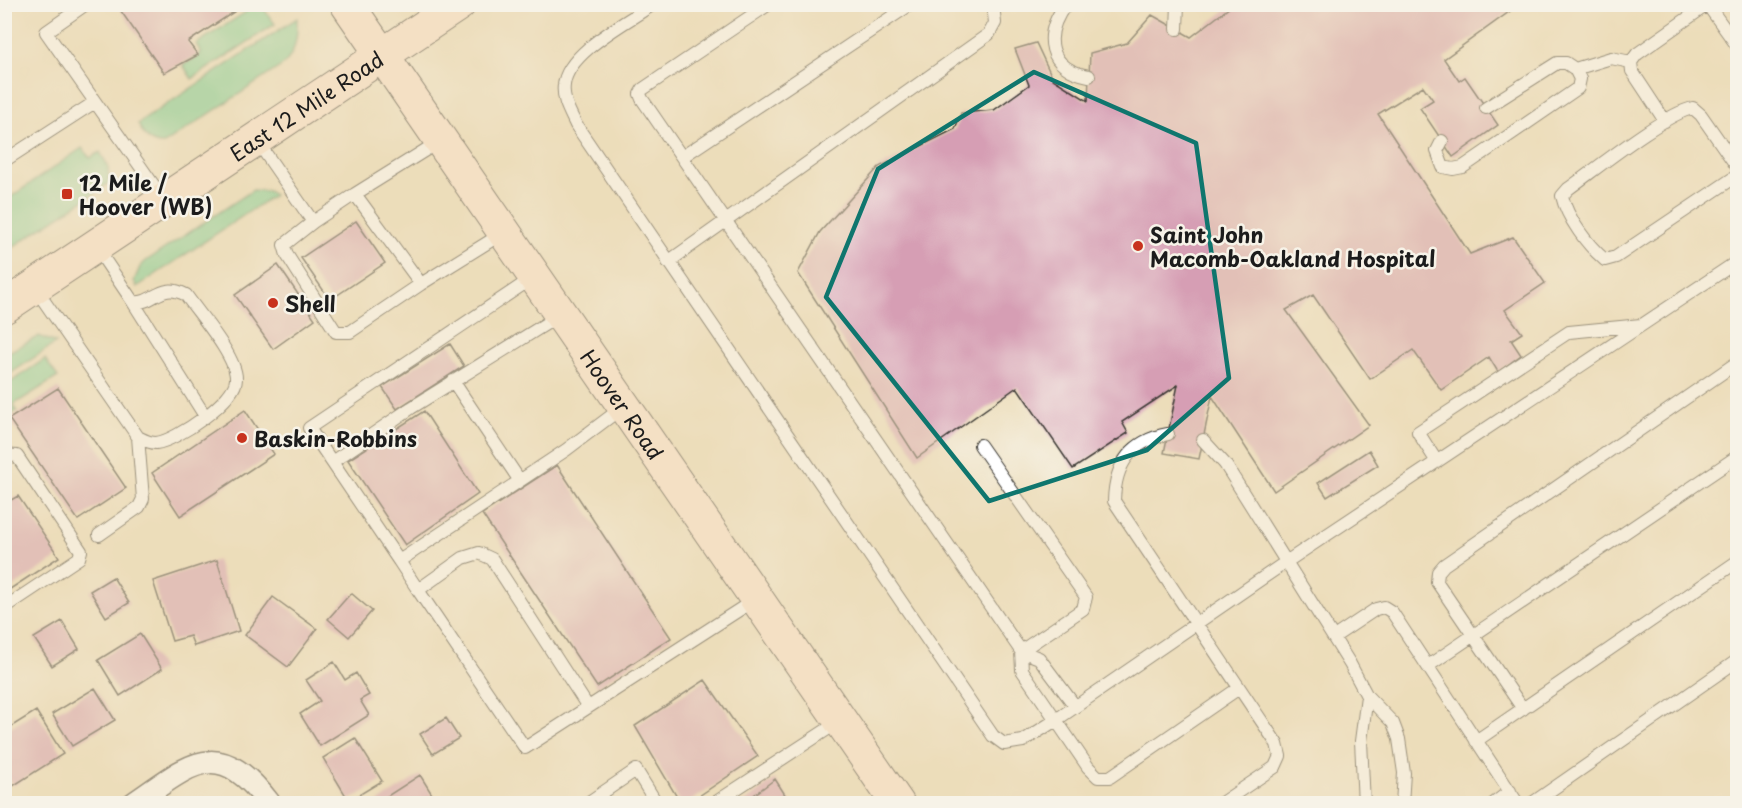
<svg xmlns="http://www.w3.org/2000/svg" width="1742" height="808" font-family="'Playpen Sans',sans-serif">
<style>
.green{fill:#76cd92;stroke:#497457;stroke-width:1.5}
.building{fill:#d69eb4}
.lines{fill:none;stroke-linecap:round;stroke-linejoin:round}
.service-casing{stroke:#3b3934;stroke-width:14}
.minor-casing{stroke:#3b3934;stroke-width:25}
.secondary-casing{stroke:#3b3934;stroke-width:35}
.service{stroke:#fff;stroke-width:12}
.minor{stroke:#fff;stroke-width:22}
.secondary{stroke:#fde4d1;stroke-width:33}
.marked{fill:none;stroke:#0f766e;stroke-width:4.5;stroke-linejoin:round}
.poi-dot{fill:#c8321e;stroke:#f7f3e8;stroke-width:2}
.labels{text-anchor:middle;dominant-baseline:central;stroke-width:5;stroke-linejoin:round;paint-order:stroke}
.street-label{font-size:21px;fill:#1c1c1c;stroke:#f7f3e8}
.poi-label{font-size:21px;font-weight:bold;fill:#1c1c1c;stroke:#f7f3e8;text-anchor:start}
</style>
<rect width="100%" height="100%" fill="#f7f3e8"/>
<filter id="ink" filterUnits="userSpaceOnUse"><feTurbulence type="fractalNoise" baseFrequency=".0167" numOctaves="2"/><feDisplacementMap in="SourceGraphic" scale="12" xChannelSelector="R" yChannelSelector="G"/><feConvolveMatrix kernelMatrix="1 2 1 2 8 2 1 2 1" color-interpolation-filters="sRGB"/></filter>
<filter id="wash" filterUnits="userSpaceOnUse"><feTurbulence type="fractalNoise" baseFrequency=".008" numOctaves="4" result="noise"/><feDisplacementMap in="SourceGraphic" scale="24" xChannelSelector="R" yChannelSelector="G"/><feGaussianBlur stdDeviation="1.35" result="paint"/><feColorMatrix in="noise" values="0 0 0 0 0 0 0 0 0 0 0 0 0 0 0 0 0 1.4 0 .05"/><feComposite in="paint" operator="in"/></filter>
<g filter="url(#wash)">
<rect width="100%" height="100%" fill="#ecddba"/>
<path class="green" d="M248,5H261L275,24L192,79L183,65L199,56L201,52L196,44L246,12L245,6Z
M297,18C298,35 296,53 283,65L164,144C150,145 144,136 138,124L146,118Z
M82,148L90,158L100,152L108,166L109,183L5,252V201Z
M253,190L268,191L274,195L137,287L134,281L140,267L146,261Z
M39,336L56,343L5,377V354Z
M45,359L58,377L13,405L17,411L8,417L5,413V386Z"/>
<g id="blocks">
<path class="building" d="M116,4H246L188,42L198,55L164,73Z
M1234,4H1520L1444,59L1459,81L1465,77L1498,125L1453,157L1420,108L1433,100L1423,86L1378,114L1470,254L1513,237L1545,283L1505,310L1522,333L1511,340L1521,355L1498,372L1489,357L1441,390L1413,350L1370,379L1313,295L1286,310L1369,425L1274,491L1212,396L1199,459L1164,453L1178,385L1122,422L1128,433L1073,469L1017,387L917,458L798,273L820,232L879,167L955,129L961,113L994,110L1029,85L1015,49L1036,43L1053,79L1088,101L1090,53L1127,43L1152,15L1191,37Z
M356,221L385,263L330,300L301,258Z
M278,265L315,319L273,349L235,295Z
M450,344L464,366L397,409L382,387Z
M58,388L126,488L78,520L9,419Z
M245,410L274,454L180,516L152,473Z
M424,411L478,494L405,545L348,460Z
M1369,450L1378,465L1327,497L1318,483Z
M557,465L671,638L597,687L482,514Z
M18,496L59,557L4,593V504Z
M217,560L239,631L194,646L190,636L172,641L153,581Z
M113,577L129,603L106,617L90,591Z
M351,593L372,611L349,637L328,619Z
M273,597L317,629L288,667L245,635Z
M62,621L79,649L52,666L34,638Z
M140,634L162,669L120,696L98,660Z
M334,662L345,680L356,673L369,695L360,700L369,715L320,746L300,714L320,701L306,680Z
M705,680L758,756L687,804H681L635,726Z
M95,688L115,720L72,746L52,714Z
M36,711L63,754L13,786L4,773V731Z
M446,718L459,738L433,754L420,734Z
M355,738L382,781L349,801L323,758Z
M420,775L438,804H375Z
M775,779L791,804H742Z"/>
</g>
</g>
<g filter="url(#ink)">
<use href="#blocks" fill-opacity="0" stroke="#3b3934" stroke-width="1.5"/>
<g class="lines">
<defs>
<path id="service" d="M86,4L46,32L164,200
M653,4C628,22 567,52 564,85C562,100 570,112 576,125L993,736L1004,744L1023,741L1056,720L1286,562L1738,261
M769,4L643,89L640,94L642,99L1021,651L1083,609L1086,597L980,445
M1066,4C1042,36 1048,69 1089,76
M1707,4L1738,47
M1177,29L1178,4
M1486,108L1557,63H1566L1575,69
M1665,121L1632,71L1631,62L1637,54L1708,4
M257,141L313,222L284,245L287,255L336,332H350L421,284
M440,141L355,194L421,284L503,233
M1442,141L1437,151L1443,167L1453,169L1463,167L1578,88L1580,79L1575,69L1611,58L1631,62
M682,157L911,4
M4,161L95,102
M1738,168L1701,115L1693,108C1664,114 1596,169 1568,189L1562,196C1567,218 1588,246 1605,260L1616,257L1738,175
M313,222L355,194
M668,262L989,34L995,23L993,4
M35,288L138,437C144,440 149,443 156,443C176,441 236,400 236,379C237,357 199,314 186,295C160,281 154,305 133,302L96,247
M133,302L205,416
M453,381L520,481
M1168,434C1131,441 1115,464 1114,501L1277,744L1280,756L1275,767L1220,804
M1203,440L1225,464L1350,664L1367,696L1393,723L1399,739L1404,773L1402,804
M4,455L17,456L81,551L79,558L4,608
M332,462L309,428L534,277
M1437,462L1418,432L1569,332L1641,325
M99,535L139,507L143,499L138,437
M399,561L332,462L411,408L560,315
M418,590L399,561L566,450L623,407
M1334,637L1376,609L1384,607L1392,612L1518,804
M1428,666L1738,456
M1075,706L1039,658L1021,651L1022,670L1088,767L1098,777H1110L1239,688
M588,707L492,559L479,553L463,558L418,590L525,748L756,599
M1523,709L1437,582L1438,572L1444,565L1738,362
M1476,741L1738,561
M586,804L636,770L657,804
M713,804L840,721
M1364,804L1361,741L1367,696
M1493,804L1510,791
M1531,804L1738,660"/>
<path id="minor" d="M133,804C193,763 217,735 270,804"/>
<g id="secondary">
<path id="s1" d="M347,4L898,804"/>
<path id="s2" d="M4,307L459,4"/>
</g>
</defs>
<use href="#service" class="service-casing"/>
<use href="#minor" class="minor-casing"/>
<use href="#secondary" class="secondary-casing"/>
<use href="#service" class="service"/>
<use href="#minor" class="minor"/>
<use href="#secondary" class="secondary"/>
</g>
</g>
<path d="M0 0H1742V808H0ZM1034,72L1196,143L1229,378L1147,450L989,501L826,297L878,169Z" fill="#ecddba" fill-opacity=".55" fill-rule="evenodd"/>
<path class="marked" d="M1034,72L1196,143L1229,378L1147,450L989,501L826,297L878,169Z"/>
<g class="poi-dot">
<rect x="61" y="188" width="12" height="12" rx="3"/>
<circle cx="1138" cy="246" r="6"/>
<circle cx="273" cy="303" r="6"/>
<circle cx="242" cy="438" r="6"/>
</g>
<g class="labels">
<g class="street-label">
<text stroke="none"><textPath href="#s2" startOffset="363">East 12 Mile Road</textPath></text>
<text stroke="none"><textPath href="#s1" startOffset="486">Hoover Road</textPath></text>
</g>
<g class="poi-label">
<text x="79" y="182">12 Mile /<tspan x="79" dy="24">Hoover (WB)</tspan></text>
<text x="1150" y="234">Saint John<tspan x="1150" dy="24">Macomb-Oakland Hospital</tspan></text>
<text x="285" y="303">Shell</text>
<text x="254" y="438">Baskin-Robbins</text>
</g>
</g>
<rect width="1742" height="808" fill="none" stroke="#f7f3e8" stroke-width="24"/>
</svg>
